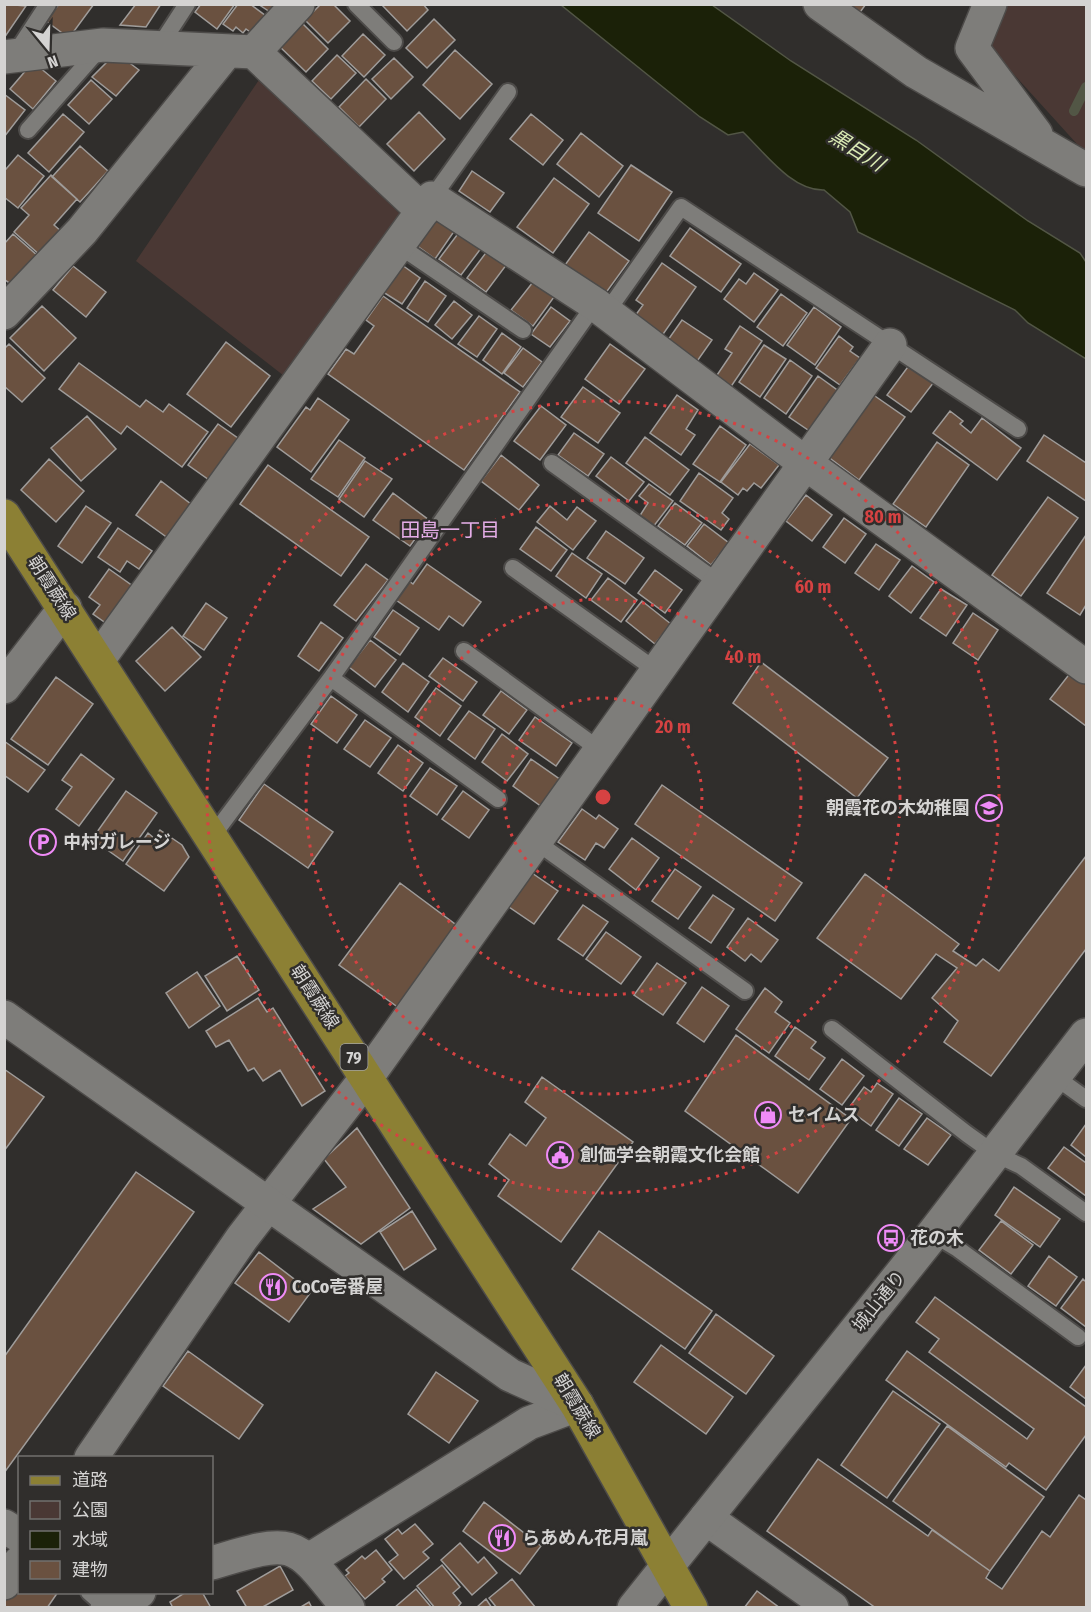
<svg xmlns="http://www.w3.org/2000/svg" width="1091" height="1612" font-family="'Fira Sans Condensed','Noto Sans JP',sans-serif">
<style>
.green{fill:#4a3834}
.water{fill:#1b2108;stroke:#525645;stroke-width:1.5}
.lines{fill:none;stroke-linecap:round;stroke-linejoin:round}
.stream{stroke:#525645;stroke-width:10}
.building{fill:#6a5140;stroke:#9f9c9a;stroke-width:1.5}
.lane-casing{stroke:#4d4b49;stroke-width:20}
.street-casing{stroke:#4d4b49;stroke-width:36}
.secondary-casing{stroke:#4d4b49;stroke-width:36}
.primary-casing{stroke:#4d4b49;stroke-width:36}
.lane{stroke:#7e7d7a;stroke-width:16}
.street{stroke:#7e7d7a;stroke-width:33}
.secondary{stroke:#7e7d7a;stroke-width:33}
.primary{stroke:#8c8034;stroke-width:33}
.ring{fill:none;stroke:#d64242;stroke-width:3;stroke-dasharray:3 6}
.labels{text-anchor:middle;dominant-baseline:central;stroke-width:5;stroke-linejoin:round;paint-order:stroke}
.shield{fill:#302e2c;stroke:#a3a2a0;stroke-width:1.5}
.shield-label{font-size:16px;font-weight:bold;fill:#d4d3d2}
.street-label{font-size:18px;fill:#d4d3d2;stroke:#302e2c}
.poi-label{font-size:18px;font-weight:bold;fill:#d4d3d2;stroke:#302e2c;text-anchor:start}
.water-label{font-size:20px;font-style:italic;fill:#dbebb5;stroke:#302e2c}
.neighbourhood-label{font-size:20px;fill:#e4ade7;stroke:#302e2c}
.centre{fill:#d64242;stroke:#302e2c;stroke-width:3}
.ring-label{font-size:18px;text-anchor:middle;font-weight:bold;fill:#d64242;stroke:#302e2c;stroke-width:5;stroke-linejoin:round;paint-order:stroke}
</style>
<rect width="100%" height="100%" fill="#302e2c"/>
<path class="green" d="M1005,5H1086V154L988,46Z
M261,77L401,215L288,379L136,261Z"/>
<path class="water" d="M561,5H712L791,61L916,140L1028,221L1080,253L1086,262V359L1028,323L1015,310L858,232L850,212L824,190C792,191 765,153 743,132L728,135L700,117Z"/>
<g class="lines">
<path class="stream" d="M1074,111L1086,87"/>
</g>
<path class="building" d="M4,4L26,6L4,38Z
M59,4H94L69,38L46,21Z
M136,4H161L146,27L120,25Z
M201,4H235L217,29L195,12Z
M238,4H250L266,16L253,34L246,29L243,33L236,27L233,31L223,24Z
M258,4H283L276,16Z
M321,4H333L350,21L328,43L305,20Z
M381,4H423L428,10L407,31Z
M844,4H866L858,15Z
M434,19L455,40L427,68L406,48Z
M300,21L328,49L306,72L277,44Z
M363,34L385,55L364,77L342,56Z
M455,50L492,84L460,119L423,85Z
M337,55L356,73L331,99L312,81Z
M394,58L413,77L391,99L372,79Z
M127,61L139,70L116,96L92,77L107,62Z
M33,62L56,81L33,109L10,89Z
M366,79L386,99L359,127L339,107Z
M91,80L112,99L89,124L68,105Z
M4,94L25,110L4,137Z
M419,112L445,139L414,171L387,144Z
M63,114L84,132L49,172L28,153Z
M531,114L563,140L543,165L510,139Z
M581,133L623,166L599,197L557,164Z
M80,146L108,171L80,202L52,177Z
M18,155L44,176L18,208L4,197V168L6,169Z
M631,165L672,192L639,241L598,213Z
M472,171L504,193L490,212L459,191Z
M51,175L77,199L54,225L62,232L41,256L14,232L29,215L21,208Z
M554,178L589,204L553,253L517,227Z
M436,217L455,230L435,259L416,245Z
M690,228L741,264L721,292L670,256Z
M460,231L482,247L461,275L439,259Z
M589,232L629,261L605,294L565,265Z
M13,234L38,256L12,285L4,279V244Z
M488,250L507,264L486,292L467,278Z
M662,263L696,287L659,340L632,320L643,305L636,300Z
M402,265L420,278L402,304L383,292Z
M73,266L106,292L86,317L53,290Z
M754,273L778,290L754,322L724,299L739,279L746,284Z
M425,281L446,296L428,322L407,308Z
M533,282L554,297L533,326L511,310Z
M781,294L807,313L783,346L757,327Z
M383,296L520,392L464,470L328,374L346,349L354,354L374,326L366,320Z
M454,301L472,315L452,339L435,325Z
M42,306L76,338L44,371L10,338Z
M551,307L570,321L550,347L531,334Z
M814,307L841,327L815,365L787,345Z
M479,316L497,329L477,357L458,344Z
M682,320L712,340L693,367L663,347Z
M740,326L762,341L730,388L715,378L732,353L725,349Z
M502,333L521,347L502,374L483,360Z
M839,336L853,347L850,351L860,358L840,385L816,368Z
M226,342L270,376L231,427L187,394Z
M9,344L45,378L22,402L4,386V349Z
M610,344L645,369L619,404L585,379Z
M764,345L786,359L760,397L739,382Z
M523,348L542,362L523,387L504,373Z
M790,360L812,376L786,414L764,398Z
M79,363L140,407L146,400L163,412L169,404L208,432L182,467L127,426L121,434L59,389Z
M910,364L934,382L911,412L887,395Z
M818,376L840,392L811,432L789,417Z
M583,387L620,413L598,443L561,417Z
M872,394L905,417L859,480L827,456Z
M677,395L698,410L686,429L695,435L681,455L650,433Z
M318,398L349,420L311,472L277,447L306,407L310,410Z
M541,406L566,425L540,460L514,441Z
M950,411L963,421L960,424L971,433L982,418L1021,448L997,480L933,433Z
M87,416L116,449L81,481L51,448Z
M218,424L242,441L212,482L188,465Z
M720,426L746,445L720,482L693,464Z
M574,433L604,454L588,476L558,455Z
M1044,435L1086,463V501L1027,461Z
M645,437L689,470L670,495L626,463Z
M339,440L365,458L338,497L311,479Z
M937,442L969,465L926,527L893,504Z
M750,444L779,465L761,488L754,483L747,491L743,488L738,495L721,482Z
M501,455L539,485L519,510L481,481Z
M611,457L644,482L629,501L596,476Z
M49,459L84,491L56,522L21,490Z
M365,461L392,479L364,517L339,499Z
M268,465L369,537L341,576L240,504Z
M699,473L733,498L722,513L729,519L721,530L680,501Z
M161,481L196,508L172,541L136,515Z
M649,484L673,501L653,527L639,517L648,503L639,496Z
M393,493L429,520L410,546L373,520Z
M806,495L832,515L812,541L786,521Z
M1048,497L1078,518L1021,596L992,575Z
M675,503L702,523L685,545L658,526Z
M86,506L111,523L82,563L58,546Z
M550,506L567,520L577,507L596,521L573,550L537,522Z
M844,518L866,534L845,563L823,547Z
M704,524L729,543L711,565L687,546Z
M536,527L567,550L551,571L520,549Z
M118,528L152,551L139,569L127,561L120,572L98,557Z
M606,531L644,558L625,584L587,558Z
M1086,535V605L1080,615L1047,593Z
M876,544L900,560L879,590L855,573Z
M572,553L602,574L586,598L556,576Z
M366,564L388,580L356,621L334,605Z
M427,564L481,602L463,626L449,616L439,630L396,600L409,581L413,584Z
M912,566L934,582L911,613L889,596Z
M109,569L137,589L110,626L93,614L100,605L89,597Z
M655,570L682,590L665,613L638,593Z
M608,578L637,600L621,622L591,600Z
M941,589L967,605L946,636L920,618Z
M642,601L671,624L655,644L626,621Z
M206,603L227,618L204,650L183,636Z
M393,610L419,628L400,655L374,637Z
M973,613L998,630L978,660L953,643Z
M321,622L343,638L319,671L298,656Z
M172,627L201,657L165,691L136,661Z
M370,640L396,660L375,687L349,667Z
M443,658L477,682L463,701L429,676Z
M761,662L888,758L857,798L733,703Z
M403,663L429,682L408,712L382,692Z
M1071,672L1086,683V726L1050,699Z
M56,677L93,704L48,765L11,739Z
M436,688L461,706L440,736L415,717Z
M501,691L527,710L509,734L483,715Z
M331,696L357,715L337,743L311,724Z
M469,711L495,729L475,759L448,739Z
M535,717L572,743L556,766L519,740Z
M365,720L391,738L370,767L344,749Z
M502,734L528,754L507,781L482,762Z
M4,741L45,770L28,792L4,775Z
M398,745L423,763L403,791L378,773Z
M81,754L114,779L79,826L56,809L72,787L62,780Z
M531,759L561,780L542,807L513,786Z
M430,768L457,786L437,815L410,796Z
M264,784L333,832L308,868L239,820Z
M662,785L802,883L775,921L635,824Z
M126,791L157,813L123,861L92,839Z
M463,791L489,810L469,838L442,819Z
M582,809L596,819L599,815L618,829L604,848L596,843L585,860L558,842Z
M160,830L182,845L189,857L164,891L126,864L148,833L154,838Z
M632,838L659,858L636,890L609,869Z
M1086,856V949L991,1076L944,1042L958,1021L932,998L957,968L936,954L901,999L817,938L865,874L959,944L953,951L976,966L983,959L999,971Z
M675,869L701,887L678,919L652,901Z
M529,871L558,891L534,924L506,905Z
M400,883L459,927L399,1008L339,965Z
M713,895L734,909L711,943L689,928Z
M583,905L608,922L583,956L558,939Z
M748,918L778,940L761,962L751,954L745,961L727,947Z
M606,932L641,957L621,984L586,959Z
M237,956L259,990L227,1011L205,976Z
M657,963L686,983L663,1015L634,995Z
M197,972L220,1006L189,1028L166,993Z
M702,987L729,1006L704,1042L677,1023Z
M765,988L782,1002L775,1012L790,1023L769,1053L736,1029Z
M258,998L267,1012L273,1008L325,1091L302,1106L280,1070L263,1081L254,1068L248,1071L229,1040L216,1047L206,1031Z
M795,1027L816,1042L811,1048L825,1058L809,1080L775,1056Z
M736,1035L851,1119L798,1193L685,1111Z
M842,1059L864,1076L842,1105L820,1089Z
M4,1069L44,1097L4,1151Z
M542,1077L633,1142L561,1242L498,1196L509,1180L489,1164L510,1134L526,1146L546,1118L525,1102Z
M877,1083L893,1094L871,1126L848,1109L864,1087L871,1092Z
M899,1098L922,1114L899,1146L876,1130Z
M927,1118L951,1135L928,1165L904,1149Z
M1086,1124V1157L1071,1145Z
M357,1128L410,1208L361,1244L313,1209L346,1187L324,1159Z
M1064,1147L1086,1163V1196L1048,1168Z
M136,1172L194,1212L4,1473V1357Z
M1014,1187L1060,1219L1040,1247L995,1215Z
M412,1211L436,1249L404,1270L380,1232Z
M1001,1221L1033,1245L1011,1274L979,1250Z
M599,1231L712,1311L685,1349L572,1269Z
M259,1252L311,1292L289,1322L235,1283Z
M1049,1256L1077,1277L1056,1306L1028,1286Z
M1083,1279L1086,1282V1327L1061,1308Z
M935,1297L1086,1407V1435L1046,1490L1009,1463L1006,1467L886,1380L907,1351L1027,1439L1034,1429L929,1352L939,1339L916,1322Z
M716,1314L774,1356L746,1394L689,1353Z
M661,1345L733,1397L706,1434L634,1382Z
M188,1351L263,1405L239,1439L163,1386Z
M1086,1365V1399L1070,1387Z
M436,1372L478,1401L449,1443L408,1414Z
M893,1391L940,1424L887,1498L841,1465Z
M947,1426L1044,1497L990,1571L893,1501Z
M818,1459L928,1536L932,1530L990,1571L986,1578L1002,1589L1042,1531L1050,1537L1079,1495L1086,1500V1608H876L767,1531Z
M484,1502L541,1546L520,1574L463,1531Z
M415,1524L433,1544L423,1552L429,1558L404,1579L389,1562L398,1555L385,1539L398,1529L402,1534Z
M460,1543L478,1563L484,1557L497,1573L472,1595L441,1560Z
M376,1550L392,1570L382,1579L385,1582L365,1599L345,1576L349,1573L346,1570L362,1556L365,1559Z
M442,1565L460,1587L453,1593L461,1603L457,1608H435L417,1586Z
M280,1566L293,1590L261,1608H247L237,1591Z
M512,1579L536,1608H497L489,1598Z
M20,1580V1592H58L47,1608H4V1600Z
M416,1589L432,1608H394Z
M757,1591L780,1608H744Z
M186,1592H202L211,1608H173L170,1602Z
M486,1599L492,1608H476Z
M309,1602L312,1608H299Z"/>
<g class="lines">
<defs>
<path id="lane" d="M356,4L394,42
M159,47L187,4
M14,56L48,4
M28,130L101,47
M432,198L508,92
M398,245L523,330
M606,313L681,207L1018,429
M552,463L719,583
M513,568L657,671
M464,651L600,750
M331,678L498,799
M211,838L331,678L595,304
M535,841L745,991
M832,1029L967,1134L995,1154L1021,1166L1086,1213
M1054,1076L1086,1099
M933,1234L958,1249L1078,1337
M89,1592L107,1608"/>
<path id="street" d="M820,4L916,72L1086,170
M990,4L972,48L1036,134
M254,52L298,4
M4,57L103,45L254,52L423,211
M4,313L82,231L227,51
M98,660L432,198L595,304L805,463L1086,667
M4,687L65,608
M91,1458L242,1238L367,1077L890,345
M706,1518L832,1608
M4,1526L20,1536
M309,1560L529,1423L577,1405
M212,1563C297,1537 293,1539 348,1608
M4,1583L20,1562
M107,1608L139,1592"/>
<path id="secondary" d="M4,1017L510,1375L577,1405
M634,1608L933,1234L1086,1035"/>
<path id="primary" d="M4,516L577,1405L691,1608"/>
</defs>
<use href="#lane" class="lane-casing"/>
<use href="#street" class="street-casing"/>
<use href="#secondary" class="secondary-casing"/>
<use href="#primary" class="primary-casing"/>
<use href="#lane" class="lane"/>
<use href="#street" class="street"/>
<use href="#secondary" class="secondary"/>
<use href="#primary" class="primary"/>
</g>
<g class="ring">
<circle cx="603" cy="797" r="99"/>
<circle cx="603" cy="797" r="198"/>
<circle cx="603" cy="797" r="297"/>
<circle cx="603" cy="797" r="396"/>
</g>
<defs>
<symbol id="school-ring" viewBox="-11 -11 22 22"><circle r="9.5" fill="#302e2c" stroke="#ef8bf7" stroke-width="1.5"/><path d="M0-5L7-2L0 1L-7-2ZM-4 1L0 2.5L4 1V4Q0 6-4 4Z" fill="#ef8bf7"/></symbol>
<symbol id="parking-ring" viewBox="-11 -11 22 22"><circle r="9.5" fill="#302e2c" stroke="#ef8bf7" stroke-width="1.5"/><path d="M-3.5-5.5H1a3.5 3.5 0 0 1 0 7H-1V5.5H-3.5ZM-1-3.4V-.6H.8a1.4 1.4 0 0 0 0-2.8Z" fill="#ef8bf7"/></symbol>
<symbol id="shop-ring" viewBox="-11 -11 22 22"><circle r="9.5" fill="#302e2c" stroke="#ef8bf7" stroke-width="1.5"/><path d="M-5-2.5h2.3a2.7 3.5 0 0 1 5.4 0H5L5.5 6h-11ZM-1.5-2.5h3a1.5 2.3 0 0 0-3 0Z" fill="#ef8bf7"/></symbol>
<symbol id="civic-ring" viewBox="-11 -11 22 22"><circle r="9.5" fill="#302e2c" stroke="#ef8bf7" stroke-width="1.5"/><path d="M-.6-6.5H3V-4.5H.6V-3L4-1V1h2V6H-6V1h2V-1L-.6-3ZM-1.2 2.5V6h2.4V2.5Z" fill="#ef8bf7"/></symbol>
<symbol id="bus-ring" viewBox="-11 -11 22 22"><circle r="9.5" fill="#302e2c" stroke="#ef8bf7" stroke-width="1.5"/><path d="M-5-6H5V4H4V6H2V4H-2V6H-4V4H-5ZM-3.5-4V0h7V-4ZM-3.5 1.2v1.5H-2V1.2ZM2 1.2v1.5H3.5V1.2Z" fill="#ef8bf7"/></symbol>
<symbol id="restaurant-ring" viewBox="-11 -11 22 22"><circle r="9.5" fill="#302e2c" stroke="#ef8bf7" stroke-width="1.5"/><path d="M-5-6h1v4h1v-4h1v4h1v-4h1v5L-1.5 .5V6h-2V.5L-5-1ZM5-6V6H3V1.5H1.5Q1.5-4 5-6Z" fill="#ef8bf7"/></symbol>
</defs>
<g fill-rule="evenodd">
<use href="#school-ring" x="974" y="793" width="30" height="30"/>
<use href="#parking-ring" x="28" y="827" width="30" height="30"/>
<use href="#shop-ring" x="753" y="1100" width="30" height="30"/>
<use href="#civic-ring" x="545" y="1140" width="30" height="30"/>
<use href="#bus-ring" x="876" y="1223" width="30" height="30"/>
<use href="#restaurant-ring" x="258" y="1272" width="30" height="30"/>
<use href="#restaurant-ring" x="487" y="1523" width="30" height="30"/>
</g>
<g class="labels">
<rect class="shield" x="340.5" y="1044" width="27" height="26" rx="4.5"/>
<g class="shield-label">
<text x="354" y="1057">79</text>
</g>
<g class="street-label">
<text transform="translate(52 588) rotate(57)">朝霞蕨線</text>
<text transform="translate(315 997) rotate(57)">朝霞蕨線</text>
<text transform="translate(879 1301) rotate(-51)">城山通り</text>
<text transform="translate(577 1406) rotate(59)">朝霞蕨線</text>
</g>
<g class="poi-label">
<text x="970" y="808" text-anchor="end">朝霞花の木幼稚園</text>
<text x="63" y="842">中村ガレージ</text>
<text x="788" y="1115">セイムス</text>
<text x="580" y="1155">創価学会朝霞文化会館</text>
<text x="910" y="1238">花の木</text>
<text x="292" y="1287">CoCo壱番屋</text>
<text x="522" y="1538">らあめん花月嵐</text>
</g>
<g class="water-label">
<text transform="translate(857 150) rotate(32)">黒目川</text>
</g>
<g class="neighbourhood-label">
<text x="450" y="530">田島一丁目</text>
</g>
</g>
<circle cx="603" cy="797" r="9" class="centre"/>
<g class="ring-label">
<text x="883" y="523">80 m</text>
<text x="813" y="593">60 m</text>
<text x="743" y="663">40 m</text>
<text x="673" y="733">20 m</text>
</g>
<rect width="1091" height="1612" fill="none" stroke="#d4d3d2" stroke-width="12"/>
<rect x="18" y="1456" width="195" height="138" fill="#302e2c" stroke="#72706e" stroke-width="1.5"/>
<rect x="30" y="1476" width="30" height="9" fill="#8c8034" stroke="#72706e" stroke-width="1.5"/>
<text x="72" y="1486" font-size="18" fill="#d4d3d2">道路</text>
<rect x="30" y="1501" width="30" height="18" fill="#4a3834" stroke="#72706e" stroke-width="1.5"/>
<text x="72" y="1516" font-size="18" fill="#d4d3d2">公園</text>
<rect x="30" y="1531" width="30" height="18" fill="#1b2108" stroke="#72706e" stroke-width="1.5"/>
<text x="72" y="1546" font-size="18" fill="#d4d3d2">水域</text>
<rect x="30" y="1561" width="30" height="18" fill="#6a5140" stroke="#72706e" stroke-width="1.5"/>
<text x="72" y="1576" font-size="18" fill="#d4d3d2">建物</text>
<g transform="translate(48 48) rotate(161)" stroke="#302e2c" stroke-width="4.5" paint-order="stroke">
<path d="M0-4.5L10 22L0 15L-10 22Z" fill="#d4d3d2"/>
<text y="-9" font-size="16" font-weight="bold" text-anchor="middle" fill="#d4d3d2">N</text>
</g>
</svg>
